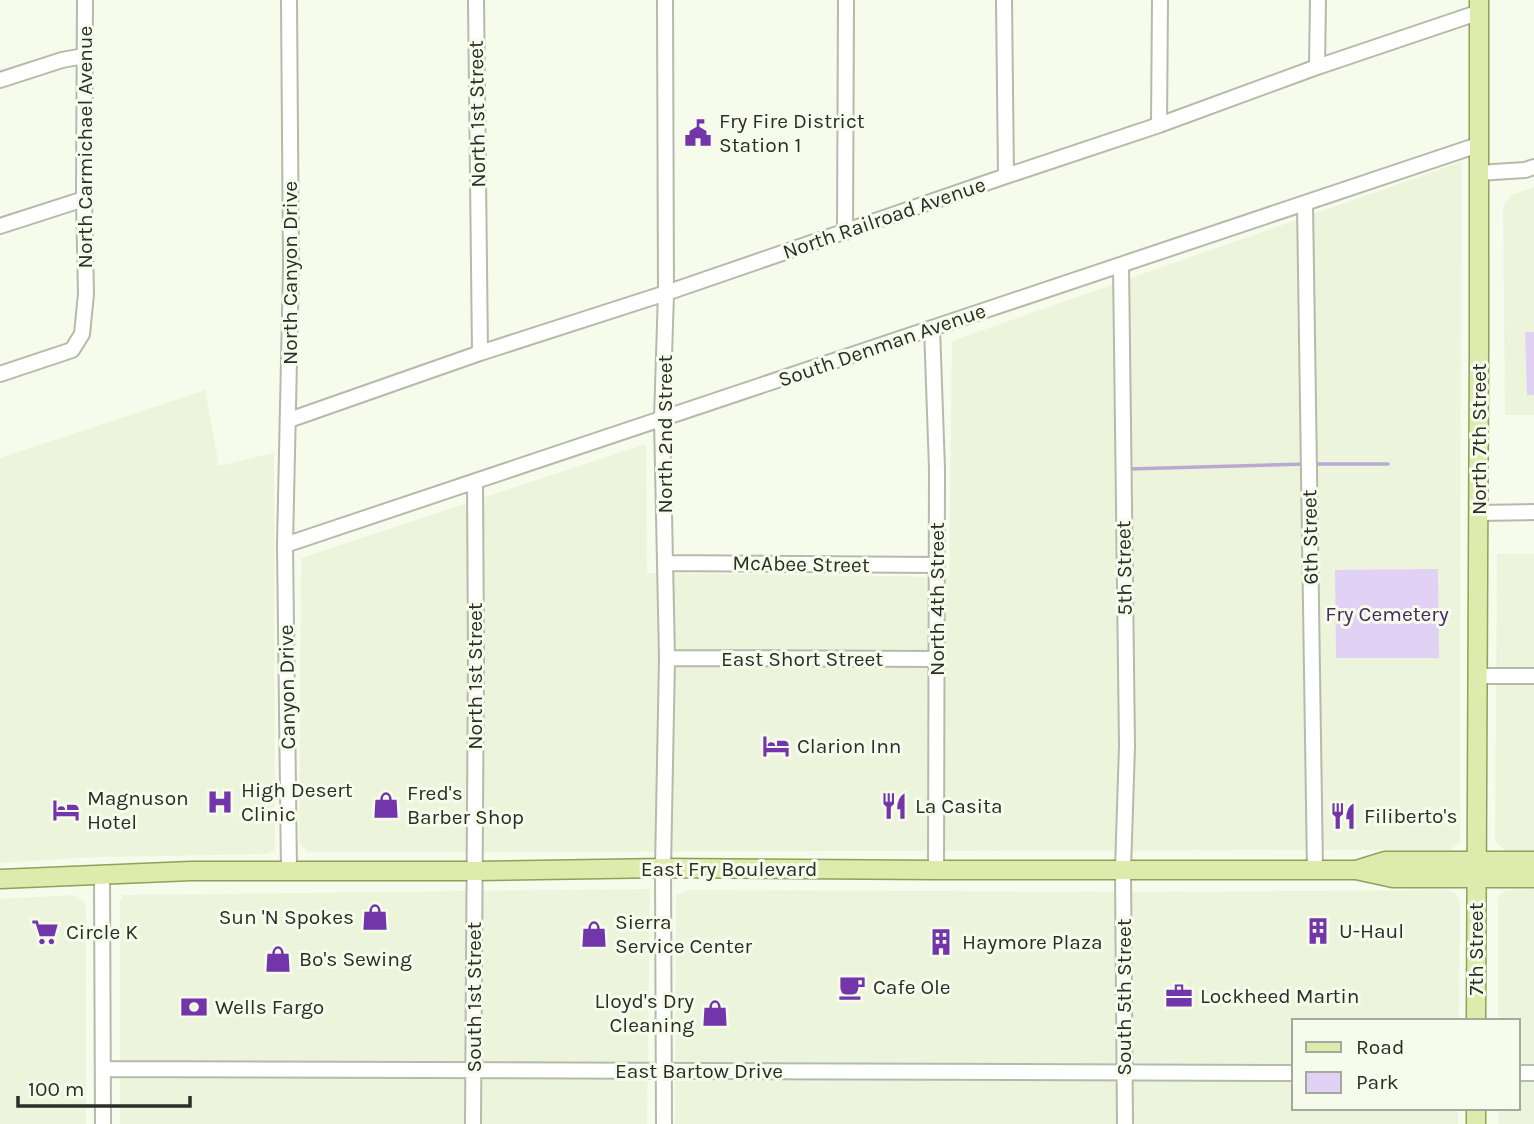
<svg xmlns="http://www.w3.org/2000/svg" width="1534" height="1124" font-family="Karla,sans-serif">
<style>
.built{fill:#edf4dc}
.green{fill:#e1d2f5}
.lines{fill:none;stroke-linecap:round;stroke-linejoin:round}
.stream{stroke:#bba8d4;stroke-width:3.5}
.minor-casing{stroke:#b6baab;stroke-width:18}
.major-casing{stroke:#91a05a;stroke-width:21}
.minor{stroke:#fff;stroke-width:14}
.major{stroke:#deebad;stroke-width:18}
.labels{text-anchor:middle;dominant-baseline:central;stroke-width:6;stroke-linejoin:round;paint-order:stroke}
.street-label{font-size:21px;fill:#2b2d27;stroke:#f6fbeb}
.poi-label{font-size:21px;fill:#2b2d27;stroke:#f6fbeb;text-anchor:start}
.park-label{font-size:21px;fill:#452a61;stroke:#f6fbeb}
</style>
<rect width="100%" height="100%" fill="#f6fbeb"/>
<path class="built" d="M1461,162L1460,842L1450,850L308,852L299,843L301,558L646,444L647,573L949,577L952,341Z
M1534,187V415H1505L1503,207L1511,195Z
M205,390L219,466L274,453L275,850L266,854L97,857L0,863V458Z
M1497,554H1534V852H1506L1495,841Z
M650,889L647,1124H120V900L123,895Z
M1534,889V1124H1499V1108H1518V1021H1498V897L1503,892L1508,890Z
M687,890L1139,892L1446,890L1454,893L1460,900L1459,1021H1294V1108H1458V1124H675L676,895Z
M75,895L84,902L86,910V1124H0V899Z"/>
<path class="green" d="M1525,332H1534V395H1527Z
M1438,569L1439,658H1336L1335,570Z"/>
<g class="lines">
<path class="stream" d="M1313,464H1388
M1128,469L1306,464"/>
<defs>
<path id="minor" d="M476,0L480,353
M1004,0L1006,176
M1317,67L1318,0
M0,80L62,60L84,56
M1159,125L1160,0
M1478,173L1525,170L1534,167
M1305,204L1315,871
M0,226L84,199
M845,232L846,0
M1121,265L1127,746L1123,870L1125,1124
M932,328L937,469L936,870
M0,374L72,350L82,334L86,294L84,199L85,0
M289,420L480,353L666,293L1006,176L1159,125L1317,67L1471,15H1478
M1478,513L1534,512
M285,545L1478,145
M666,563L937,565
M667,658L937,659
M1477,676H1534
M289,871L285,545L291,268L289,0
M102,874L103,1124
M103,1069L1294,1073
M1518,1073H1534
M473,1124L476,656L475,482
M664,1124L663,868L667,658L662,419L666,293L665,0"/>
<path id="major" d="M1359,869L1385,861H1534
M0,879L191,871H475L663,868L936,870H1356L1393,878H1534
M1476,1021L1479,348V0
M1476,1108V1124"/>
</defs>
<use href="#minor" class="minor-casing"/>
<use href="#major" class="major-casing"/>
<use href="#minor" class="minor"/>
<use href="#major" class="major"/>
</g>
<defs>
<symbol id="civic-bare" viewBox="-9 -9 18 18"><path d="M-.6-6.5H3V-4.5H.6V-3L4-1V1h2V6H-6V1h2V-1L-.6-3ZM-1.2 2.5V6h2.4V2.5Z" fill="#7335aa" stroke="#f6fbeb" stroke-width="2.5" paint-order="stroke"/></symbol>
<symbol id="hotel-bare" viewBox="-9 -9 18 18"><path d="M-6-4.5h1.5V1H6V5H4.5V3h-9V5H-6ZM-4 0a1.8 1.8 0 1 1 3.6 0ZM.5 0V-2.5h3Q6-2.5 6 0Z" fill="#7335aa" stroke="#f6fbeb" stroke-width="2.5" paint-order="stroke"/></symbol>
<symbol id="hospital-bare" viewBox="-9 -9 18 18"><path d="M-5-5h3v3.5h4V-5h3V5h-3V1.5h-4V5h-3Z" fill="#7335aa" stroke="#f6fbeb" stroke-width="2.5" paint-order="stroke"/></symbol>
<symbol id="shop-bare" viewBox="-9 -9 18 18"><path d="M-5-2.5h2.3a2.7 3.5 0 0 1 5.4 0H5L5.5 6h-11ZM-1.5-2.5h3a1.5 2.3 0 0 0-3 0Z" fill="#7335aa" stroke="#f6fbeb" stroke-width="2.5" paint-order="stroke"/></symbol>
<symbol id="restaurant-bare" viewBox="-9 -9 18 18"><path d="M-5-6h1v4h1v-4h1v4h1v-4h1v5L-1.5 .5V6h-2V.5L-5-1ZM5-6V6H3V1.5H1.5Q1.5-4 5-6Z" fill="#7335aa" stroke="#f6fbeb" stroke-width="2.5" paint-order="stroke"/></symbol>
<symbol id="building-bare" viewBox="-9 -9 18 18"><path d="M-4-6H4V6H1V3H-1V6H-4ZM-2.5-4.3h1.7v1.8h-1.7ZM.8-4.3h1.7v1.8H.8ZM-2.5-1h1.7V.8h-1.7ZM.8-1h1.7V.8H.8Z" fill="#7335aa" stroke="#f6fbeb" stroke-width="2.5" paint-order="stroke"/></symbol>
<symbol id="supermarket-bare" viewBox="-9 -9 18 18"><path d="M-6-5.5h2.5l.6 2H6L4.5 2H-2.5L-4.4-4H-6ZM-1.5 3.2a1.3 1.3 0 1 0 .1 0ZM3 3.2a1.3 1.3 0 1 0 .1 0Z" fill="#7335aa" stroke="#f6fbeb" stroke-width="2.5" paint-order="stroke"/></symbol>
<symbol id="cafe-bare" viewBox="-9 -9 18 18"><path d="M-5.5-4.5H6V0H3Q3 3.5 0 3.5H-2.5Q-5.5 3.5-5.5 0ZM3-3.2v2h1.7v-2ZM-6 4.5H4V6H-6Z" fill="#7335aa" stroke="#f6fbeb" stroke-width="2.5" paint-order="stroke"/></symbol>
<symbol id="office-bare" viewBox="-9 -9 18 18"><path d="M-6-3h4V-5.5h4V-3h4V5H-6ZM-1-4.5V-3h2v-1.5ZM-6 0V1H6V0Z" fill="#7335aa" stroke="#f6fbeb" stroke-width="2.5" paint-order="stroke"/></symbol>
<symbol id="bank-bare" viewBox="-9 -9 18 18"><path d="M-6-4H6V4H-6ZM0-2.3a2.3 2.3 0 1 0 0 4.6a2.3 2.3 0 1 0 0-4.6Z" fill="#7335aa" stroke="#f6fbeb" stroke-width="2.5" paint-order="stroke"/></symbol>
</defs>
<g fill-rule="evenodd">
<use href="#civic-bare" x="679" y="114" width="38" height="38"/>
<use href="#hotel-bare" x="757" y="727" width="38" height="38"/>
<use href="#hospital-bare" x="201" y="783" width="38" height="38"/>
<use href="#shop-bare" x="367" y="786" width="38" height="38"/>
<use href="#restaurant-bare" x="875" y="787" width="38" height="38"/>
<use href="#hotel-bare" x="47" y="791" width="38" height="38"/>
<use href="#restaurant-bare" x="1324" y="797" width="38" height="38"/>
<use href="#shop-bare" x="356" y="898" width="38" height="38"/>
<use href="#building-bare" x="1299" y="912" width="38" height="38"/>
<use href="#supermarket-bare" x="26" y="913" width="38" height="38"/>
<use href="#shop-bare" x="575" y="915" width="38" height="38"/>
<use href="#building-bare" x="922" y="923" width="38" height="38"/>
<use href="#shop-bare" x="259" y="940" width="38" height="38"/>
<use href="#cafe-bare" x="833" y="968" width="38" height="38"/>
<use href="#office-bare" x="1160" y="977" width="38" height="38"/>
<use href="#bank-bare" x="175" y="988" width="38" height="38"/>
<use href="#shop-bare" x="696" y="994" width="38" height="38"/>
</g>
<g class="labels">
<g class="street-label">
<text transform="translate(477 114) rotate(-91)">North 1st Street</text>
<text transform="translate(85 147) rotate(-90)">North Carmichael Avenue</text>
<text transform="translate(884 218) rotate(-19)">North Railroad Avenue</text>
<text transform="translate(290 273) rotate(-90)">North Canyon Drive</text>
<text transform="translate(882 345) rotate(-19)">South Denman Avenue</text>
<text transform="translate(665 434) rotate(-90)">North 2nd Street</text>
<text transform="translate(1479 439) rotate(-90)">North 7th Street</text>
<text transform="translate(1310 537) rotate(-91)">6th Street</text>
<text transform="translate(801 564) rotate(1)">McAbee Street</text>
<text transform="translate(1124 568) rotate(-91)">5th Street</text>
<text transform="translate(937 599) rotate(-90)">North 4th Street</text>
<text x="802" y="659">East Short Street</text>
<text transform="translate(475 676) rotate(-90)">North 1st Street</text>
<text transform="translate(287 687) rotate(-91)">Canyon Drive</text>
<text x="729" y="869">East Fry Boulevard</text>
<text transform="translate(1476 949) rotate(-90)">7th Street</text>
<text transform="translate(474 997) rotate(-90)">South 1st Street</text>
<text transform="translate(1124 997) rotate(-90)">South 5th Street</text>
<text x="699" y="1071">East Bartow Drive</text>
</g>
<g class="poi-label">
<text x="719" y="121">Fry Fire District<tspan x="719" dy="24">Station 1</tspan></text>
<text x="797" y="746">Clarion Inn</text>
<text x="241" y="790">High Desert<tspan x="241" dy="24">Clinic</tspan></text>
<text x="407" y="793">Fred's<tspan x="407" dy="24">Barber Shop</tspan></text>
<text x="87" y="798">Magnuson<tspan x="87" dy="24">Hotel</tspan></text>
<text x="915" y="806">La Casita</text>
<text x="1364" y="816">Filiberto's</text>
<text x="354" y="917" text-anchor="end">Sun 'N Spokes</text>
<text x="615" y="922">Sierra<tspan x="615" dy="24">Service Center</tspan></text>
<text x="1339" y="931">U-Haul</text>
<text x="66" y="932">Circle K</text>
<text x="962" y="942">Haymore Plaza</text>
<text x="299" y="959">Bo's Sewing</text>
<text x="873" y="987">Cafe Ole</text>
<text x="1200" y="996">Lockheed Martin</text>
<text x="694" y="1001" text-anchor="end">Lloyd's Dry<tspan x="694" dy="24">Cleaning</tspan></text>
<text x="215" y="1007">Wells Fargo</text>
</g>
<g class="park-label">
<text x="1387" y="614">Fry Cemetery</text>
</g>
</g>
<rect x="1292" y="1019" width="228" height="91" fill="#f6fbeb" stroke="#a5a99d" stroke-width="2"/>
<rect x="1306" y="1042" width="35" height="10" fill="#deebad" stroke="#a5a99d" stroke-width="2"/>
<text x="1356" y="1054" font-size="21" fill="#2b2d27">Road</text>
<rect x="1306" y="1072" width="35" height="21" fill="#e1d2f5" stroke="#a5a99d" stroke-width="2"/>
<text x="1356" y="1089" font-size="21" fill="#2b2d27">Park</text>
<path d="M18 1096v10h172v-10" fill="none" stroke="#2b2d27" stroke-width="3.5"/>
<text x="28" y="1096" font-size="21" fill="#2b2d27" stroke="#f6fbeb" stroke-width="5" paint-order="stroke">100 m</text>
</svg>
